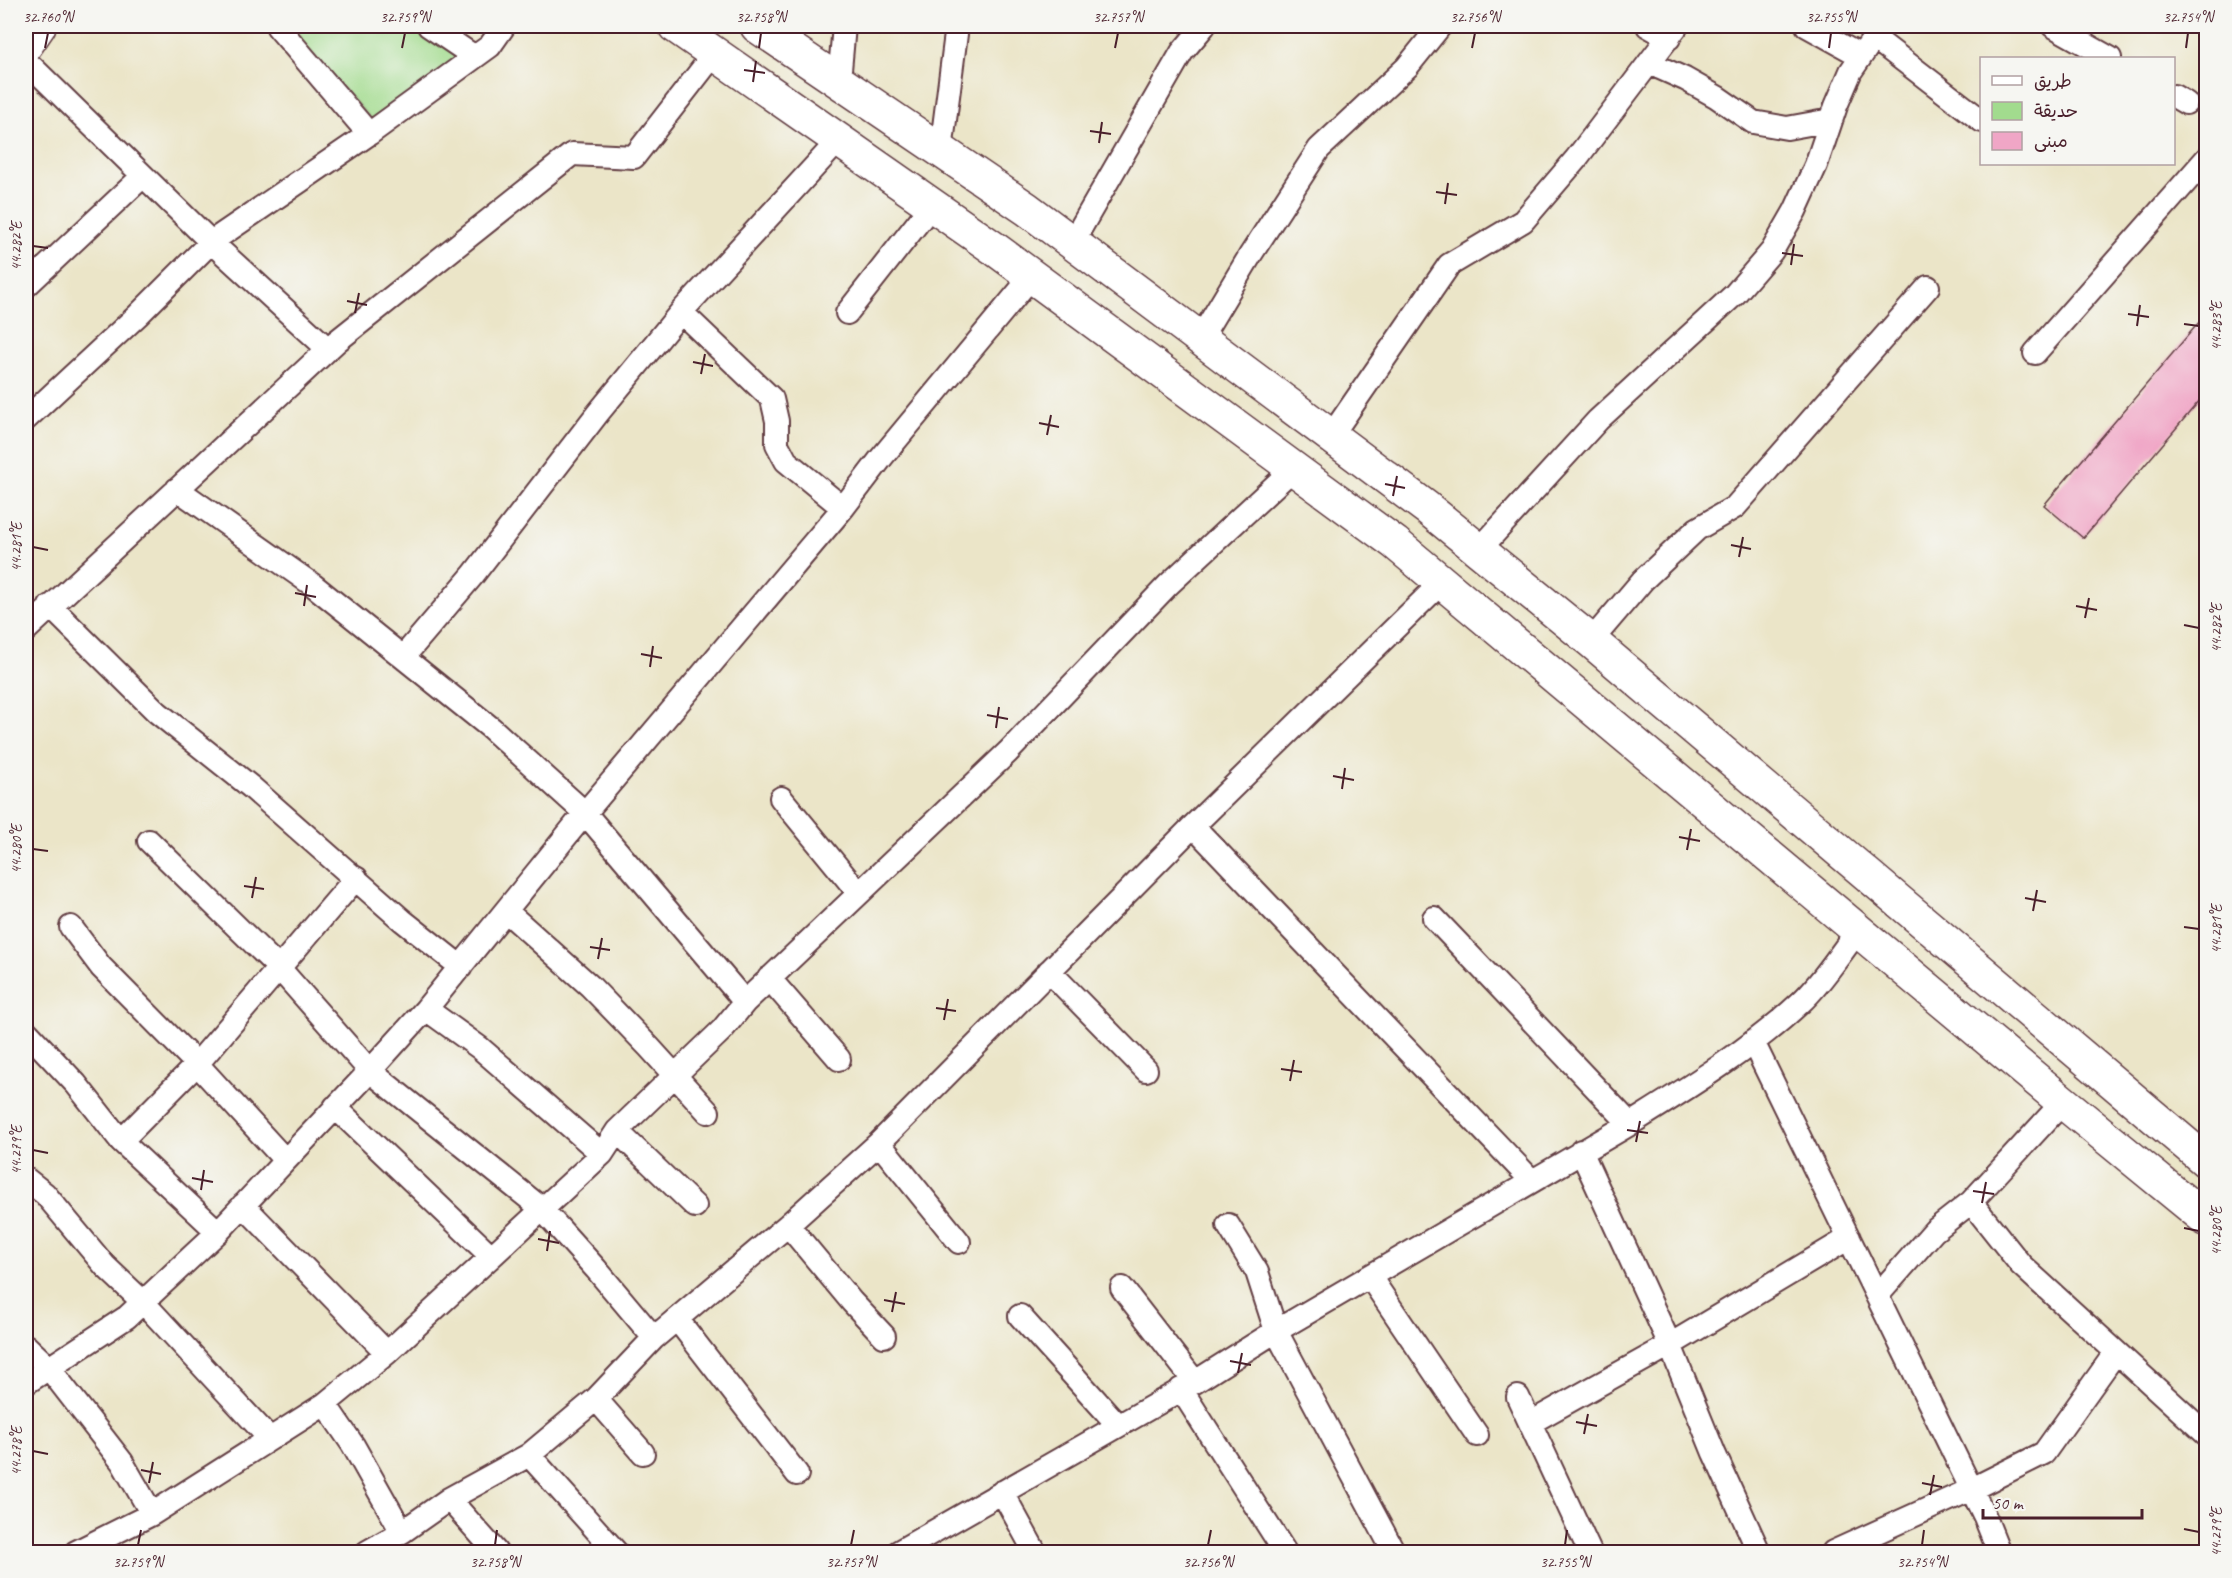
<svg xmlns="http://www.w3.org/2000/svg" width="2232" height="1578" font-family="Caveat,'Playpen Sans Arabic',sans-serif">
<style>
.green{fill:#a2db8e;stroke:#767d5c;stroke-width:1.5}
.building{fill:#f0a6c6}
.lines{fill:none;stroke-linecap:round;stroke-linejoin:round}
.street-casing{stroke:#623d43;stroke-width:26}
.secondary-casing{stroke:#623d43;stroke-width:36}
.primary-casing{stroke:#623d43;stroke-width:36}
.street{stroke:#fff;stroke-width:22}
.secondary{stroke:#fff;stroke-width:33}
.primary{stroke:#fff;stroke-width:33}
.ticks{fill:none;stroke:#4a1f2b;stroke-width:2}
.neatline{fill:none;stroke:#4a1f2b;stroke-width:2}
.ticks-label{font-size:15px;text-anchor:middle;fill:#4a1f2b}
</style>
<rect width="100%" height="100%" fill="#f6f6f2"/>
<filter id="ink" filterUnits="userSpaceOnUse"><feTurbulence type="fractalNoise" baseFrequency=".0167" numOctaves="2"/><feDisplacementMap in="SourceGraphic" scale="12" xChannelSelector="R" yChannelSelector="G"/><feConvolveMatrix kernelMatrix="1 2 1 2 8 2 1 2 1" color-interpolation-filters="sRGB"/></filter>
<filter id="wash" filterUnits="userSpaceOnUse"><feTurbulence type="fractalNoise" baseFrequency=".008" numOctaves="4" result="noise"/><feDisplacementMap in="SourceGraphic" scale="24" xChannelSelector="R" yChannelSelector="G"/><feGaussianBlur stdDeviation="1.35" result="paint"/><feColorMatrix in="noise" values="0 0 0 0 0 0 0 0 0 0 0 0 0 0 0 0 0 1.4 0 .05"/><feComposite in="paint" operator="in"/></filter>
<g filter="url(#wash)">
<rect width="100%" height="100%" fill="#ebe5c8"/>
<path class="green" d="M285,26H422L468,56L372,121Z"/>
<g id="blocks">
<path class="building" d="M2206,314V393L2083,538L2044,505Z"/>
</g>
</g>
<g filter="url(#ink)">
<use href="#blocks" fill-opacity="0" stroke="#623d43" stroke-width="1.5"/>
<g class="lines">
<defs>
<path id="street" d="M277,26L369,134
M429,26L475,57
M1648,26L1669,38
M1807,26L1861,56
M2053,26L2110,58
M1873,37L1982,121
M26,61L211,242L328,349
M1649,63L1685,79L1717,97L1753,122L1787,128L1831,120
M839,81L844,26
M2174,96L2186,103
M941,151L957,26
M1072,243L1182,52L1204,26
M26,286L143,176
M681,312L772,399L777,421V444L786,461L843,508
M847,313L931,206
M1200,339L1251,254L1319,149L1407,67L1440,26
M2035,353L2206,159
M26,419L138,315L211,242L369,134L490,46L504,26
M1331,436L1449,265L1523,221L1576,159L1677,26
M177,489L313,585L491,728L585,813L745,1002
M1478,551L1598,420L1735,294L1772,251L1795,211L1816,165L1836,106L1851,71L1882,26
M50,606L157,712L251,787L402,920L461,967
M26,630L337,341L572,154L634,157L714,54
M1591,641L1643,580L1697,529L1735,507L1928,287
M404,656L473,575L598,413L681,312L840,139
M781,798L858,892
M1193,826L1532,1181
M149,841L279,968L370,1071L541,1208L596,1269L654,1338
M506,911L590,986L649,1047L708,1112
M1434,918L1630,1124
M71,927L101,967L197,1064L285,1160
M1049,971L1146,1070
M769,978L839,1059
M426,1009L480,1048L602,1154
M26,1031L76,1084L121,1141L218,1232
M1753,1042L1985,1517L1999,1552
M335,1107L490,1255
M617,1131L695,1206
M121,1141L197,1064L356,878
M879,1143L959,1242
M1581,1151L1670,1345L1714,1453L1759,1552
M26,1179L45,1194L105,1266L143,1302L270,1439
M1971,1202L2021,1265L2206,1434
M243,1205L387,1353
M788,1225L852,1302L884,1336
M1228,1225L1257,1272L1276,1331L1394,1552
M1370,1277L1477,1435
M1122,1288L1195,1382
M1877,1296L1934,1231L1971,1202L2063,1102
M1020,1316L1118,1425
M677,1319L797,1474
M26,1346L49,1368L122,1462L152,1514
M26,1383L127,1317L218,1232L370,1071L426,1009L585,813L843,508L882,457L1032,276
M1181,1389L1285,1552
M1518,1397L1590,1552
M596,1399L643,1453
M325,1404L353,1445L402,1532
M1530,1423L1670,1345L1849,1238
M529,1455L616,1552
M1002,1492L1035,1552
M449,1499L496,1552
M76,1552L152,1514L325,1404L387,1353L602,1154L617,1131L722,1030L745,1002L1008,752L1168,585L1294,468
M367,1552L402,1532L449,1499L529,1455L596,1399L654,1338L788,1225L879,1143L1193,826L1442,582
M898,1552L1195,1382L1276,1331L1630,1124C1689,1087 1750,1050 1801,1002C1822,983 1840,953 1858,931
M1833,1552L1972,1489L2044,1453L2116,1352"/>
<path id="secondary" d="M26,45L39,26"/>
<path id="primary" d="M675,26L995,249L1395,543L2063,1102L2206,1219
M757,26L1027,209L1427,508L1591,641L2206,1161"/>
</defs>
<use href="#street" class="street-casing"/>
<use href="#secondary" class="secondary-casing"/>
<use href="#primary" class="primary-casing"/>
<use href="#street" class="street"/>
<use href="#secondary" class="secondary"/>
<use href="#primary" class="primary"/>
</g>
</g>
<path class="ticks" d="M45,48L48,33M402,48L405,33M759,48L761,33M1115,48L1118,33M1472,48L1475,33M1829,48L1831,33M2186,48L2188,33M744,70L765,73M753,82L756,61M1090,131L1111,134M1099,143L1102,122M1436,192L1457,195M1445,204L1448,183M33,246L48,248M1782,253L1803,256M1791,265L1794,244M347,301L367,305M355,313L359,293M2128,314L2149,317M2184,324L2199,326M2137,326L2140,305M693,362L713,366M701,374L705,354M1039,423L1059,427M1047,435L1051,415M1385,484L1405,488M1393,496L1397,476M1731,545L1751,549M33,547L48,550M1739,557L1743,537M295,593L316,597M304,606L307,585M2076,606L2097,610M2085,618L2089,598M2184,625L2199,628M641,654L662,658M650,667L653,646M987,715L1008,719M996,728L999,707M1333,776L1354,780M1342,789L1345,768M1679,837L1700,841M33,849L48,851M1687,850L1691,829M244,886L264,889M252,898L256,877M2025,898L2046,902M2033,911L2037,890M2184,927L2199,929M590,947L610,950M598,959L602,938M936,1008L956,1011M944,1020L948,999M1281,1069L1302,1072M1290,1081L1294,1060M1627,1130L1648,1133M1636,1142L1640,1121M33,1150L48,1153M192,1178L213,1182M201,1190L204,1170M1973,1191L1994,1194M1982,1203L1986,1182M2184,1228L2199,1231M538,1239L559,1243M547,1251L550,1231M884,1300L905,1304M892,1312L896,1292M1230,1361L1251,1365M1238,1373L1242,1353M1576,1422L1597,1426M1584,1434L1588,1414M33,1451L48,1454M141,1470L161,1474M149,1483L153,1462M1922,1483L1942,1487M1930,1495L1934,1475M2184,1529L2199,1532M138,1545L141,1530M495,1545L497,1530M851,1545L854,1530M1208,1545L1211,1530M1565,1545L1567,1530M1922,1545L1924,1530"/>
<rect width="2232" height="1578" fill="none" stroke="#f6f6f2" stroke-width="66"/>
<rect x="1980" y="57" width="195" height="108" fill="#f6f6f2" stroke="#b1a0a2" stroke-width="1.5"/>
<rect x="1992" y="76" width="30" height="9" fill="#ffffff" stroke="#b1a0a2" stroke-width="1.5"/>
<text x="2034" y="87" font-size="18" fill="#4a1f2b">طريق</text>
<rect x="1992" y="102" width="30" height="18" fill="#a2db8e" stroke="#b1a0a2" stroke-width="1.5"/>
<text x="2034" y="117" font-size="18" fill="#4a1f2b">حديقة</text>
<rect x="1992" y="132" width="30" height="18" fill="#f0a6c6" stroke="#b1a0a2" stroke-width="1.5"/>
<text x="2034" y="147" font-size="18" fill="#4a1f2b">مبنى</text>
<path d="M1983 1509v9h159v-9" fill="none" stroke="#4a1f2b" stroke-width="3"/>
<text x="1992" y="1509" font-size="18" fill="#4a1f2b" stroke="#f6f6f2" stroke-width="4.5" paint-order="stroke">50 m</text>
<rect x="33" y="33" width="2166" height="1512" class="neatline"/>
<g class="ticks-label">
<text x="48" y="22">32.760°N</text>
<text x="405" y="22">32.759°N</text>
<text x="761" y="22">32.758°N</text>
<text x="1118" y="22">32.757°N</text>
<text x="1475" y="22">32.756°N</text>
<text x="1831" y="22">32.755°N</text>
<text x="2188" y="22">32.754°N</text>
<text transform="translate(16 246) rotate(-90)" y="5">44.282°E</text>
<text transform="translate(2216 326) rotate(-90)" y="5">44.283°E</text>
<text transform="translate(16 547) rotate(-90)" y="5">44.281°E</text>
<text transform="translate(2216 628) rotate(-90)" y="5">44.282°E</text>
<text transform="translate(16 849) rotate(-90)" y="5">44.280°E</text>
<text transform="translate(2216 929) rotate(-90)" y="5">44.281°E</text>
<text transform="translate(16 1150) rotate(-90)" y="5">44.279°E</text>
<text transform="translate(2216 1231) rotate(-90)" y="5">44.280°E</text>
<text transform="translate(16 1451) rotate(-90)" y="5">44.278°E</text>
<text transform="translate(2216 1532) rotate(-90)" y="5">44.279°E</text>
<text x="138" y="1567">32.759°N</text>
<text x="495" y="1567">32.758°N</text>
<text x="851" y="1567">32.757°N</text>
<text x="1208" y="1567">32.756°N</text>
<text x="1565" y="1567">32.755°N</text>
<text x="1922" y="1567">32.754°N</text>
</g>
</svg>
